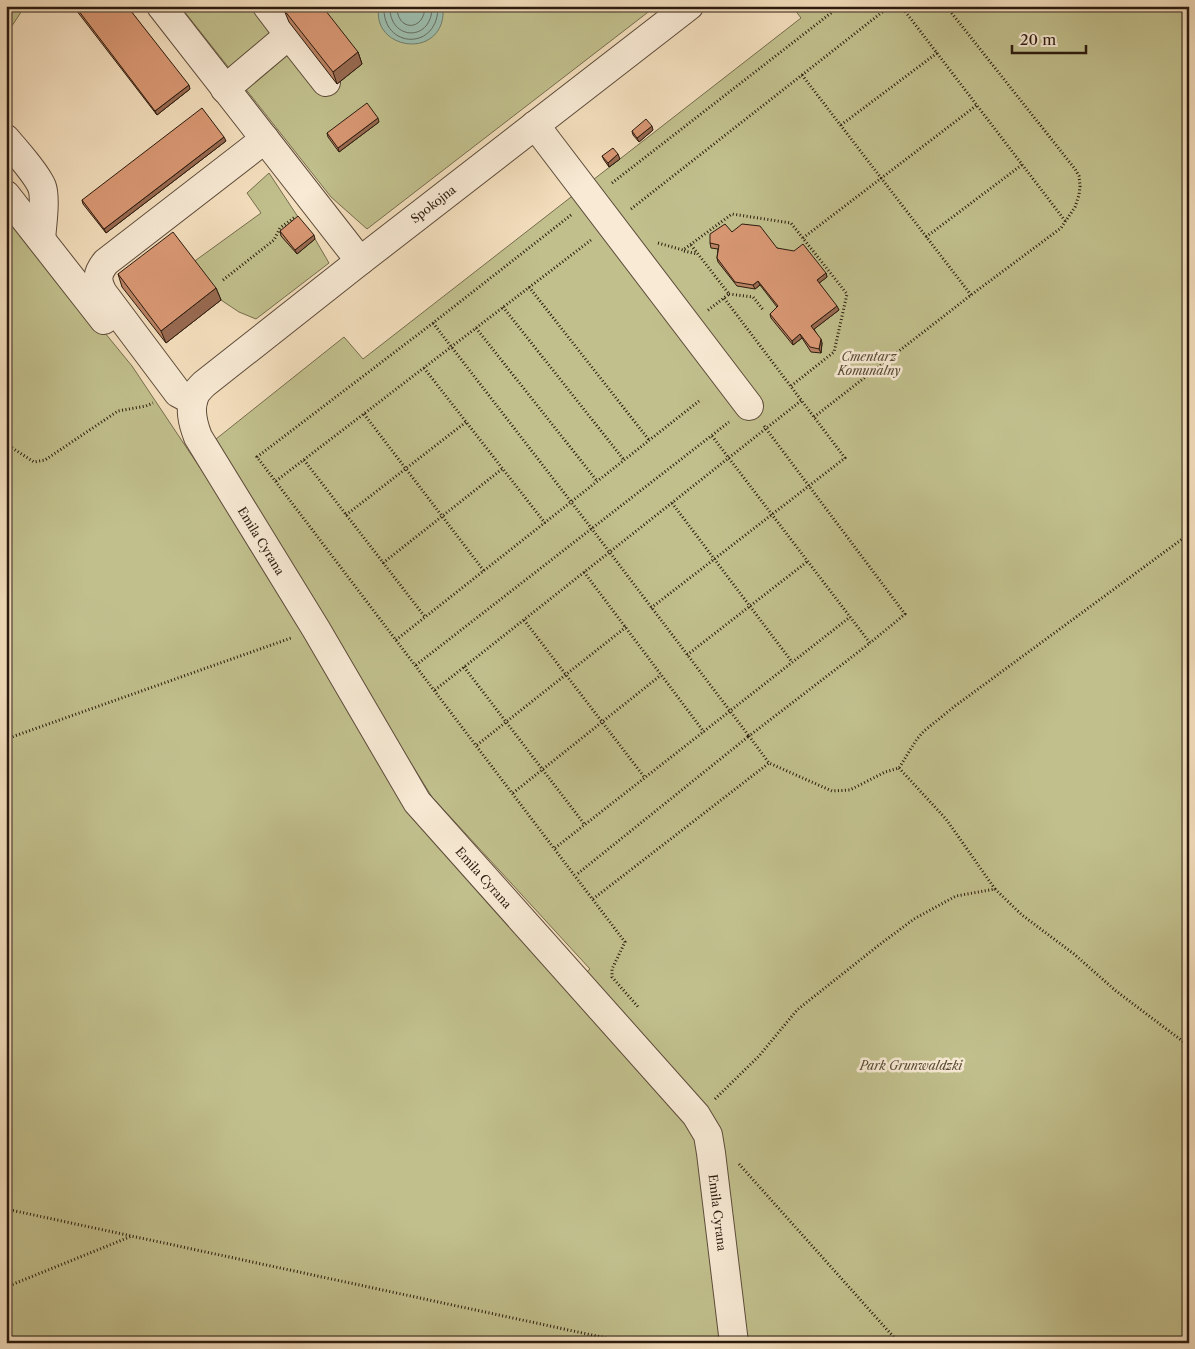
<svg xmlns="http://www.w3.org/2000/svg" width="1195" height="1349" font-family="'Libre Caslon Text',serif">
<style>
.green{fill:#c1c08d;stroke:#766d4e}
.water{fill:#9cbdad;stroke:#6f7c6d}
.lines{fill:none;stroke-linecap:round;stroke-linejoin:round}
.shore{stroke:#646c5e;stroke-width:1}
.minor-casing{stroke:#5d4b3a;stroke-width:30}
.path{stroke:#2b1a0e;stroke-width:3;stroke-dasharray:1 2.5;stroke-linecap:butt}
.minor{stroke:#f8ead5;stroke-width:28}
.wall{fill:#bb8364;stroke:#2b1a0e}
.shaded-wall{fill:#986a51;stroke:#2b1a0e}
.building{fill:#d99874;stroke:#2b1a0e}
.labels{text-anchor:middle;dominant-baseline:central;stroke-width:5;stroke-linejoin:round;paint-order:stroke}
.street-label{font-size:12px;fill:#2b1a0e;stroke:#f8ead5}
.park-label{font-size:12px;font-style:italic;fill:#584c34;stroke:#f8ead5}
</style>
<rect width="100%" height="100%" fill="#f4dfbe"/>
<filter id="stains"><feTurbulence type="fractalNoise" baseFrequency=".004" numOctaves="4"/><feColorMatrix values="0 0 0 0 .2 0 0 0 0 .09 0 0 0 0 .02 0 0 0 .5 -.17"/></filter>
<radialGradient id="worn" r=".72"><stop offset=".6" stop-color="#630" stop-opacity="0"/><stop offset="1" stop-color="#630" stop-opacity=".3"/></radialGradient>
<path class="green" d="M6,6H25L6,35Z
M180,6H656L367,229L331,197Z
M792,6H1189V1343H6V212L132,366L305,625L410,810L570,987L590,969L432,797L326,626L216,439L344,337L363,359L801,18Z
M269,173L300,220L315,239L329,263L256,319L239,312L221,300L192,263L261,213L247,193Z"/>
<path class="water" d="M379,6H443C448,61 370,52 379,6Z"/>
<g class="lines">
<path class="shore" d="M384,6C381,49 439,52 438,6
M390,6C388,41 433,43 432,6
M397,6C396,32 425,32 425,6"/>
<defs>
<g id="minor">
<path d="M161,6L360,261"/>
<path id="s1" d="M689,6L360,261L204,384C201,387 198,390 196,393C188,407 193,424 198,437L316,629L417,802L696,1115L708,1135L711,1153L734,1343"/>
<path d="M289,35L326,82"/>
<path d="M225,89L289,35L267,6"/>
<path d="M535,125L749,406"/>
<path d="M6,139C16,151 37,174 42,187C46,198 42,227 41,239"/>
<path d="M6,195L104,320"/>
<path d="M193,401L178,393L103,293C96,280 97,273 106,262L265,139"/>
</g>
</defs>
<use href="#minor" class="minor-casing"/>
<path class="path" d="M901,6L1066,222
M802,75L971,295
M841,125L937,53
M612,183L840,6
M631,209L890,6
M571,215L433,323L257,457L625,942L612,969V977L639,1008
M926,237L1023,164
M803,238L977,105
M658,243L683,250L732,214L791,223L847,294L834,352L791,386
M691,245L729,294L707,311
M684,251L697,254
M223,280L274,240L280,228L295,217
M529,287L649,440
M729,294L753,297L764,311
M503,307L624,460
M433,323L592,529L749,736L576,875
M476,328L597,481
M424,368L545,523
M364,414L484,571
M814,417L971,295L1061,228L1075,207L1079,195L1080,186L1079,176L1075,169L946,6
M764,426L905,614L870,643
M712,436L870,643L749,736L769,763L832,791L850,790L885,772L899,768L917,739L924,731L955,706L1189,534
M6,444L34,462L45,460L118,411L146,406L153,403
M304,460L425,617
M276,481L591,240
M672,503L792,662
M346,515L466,422
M383,563L502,469
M584,572L704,732
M651,608L845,458L724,298
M524,620L645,778
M396,640L699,401
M687,655L808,561
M416,665L729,422
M464,667L585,825
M435,690L802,400
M6,739L291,638
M477,745L626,627
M899,768L946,819L995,889
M513,793L661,675
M555,848L850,617
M593,899L769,763
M715,1099L759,1056L797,1010L879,945L914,919L956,896L995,889L1022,915L1074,954L1116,991L1189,1046
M739,1164L899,1343
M6,1209L629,1343
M6,1287L132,1236"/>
<use href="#minor" class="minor"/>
</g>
<path class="wall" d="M73,6H127L190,89L157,115Z
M284,10L358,52L362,64L337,84L289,22Z
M379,122L339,152L328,137L327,133Z
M653,130L639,142L633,135L632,131Z
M226,141L106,233L83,204L82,200Z
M602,156L620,159L609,167L604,160Z
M280,231L315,239L297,254L281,236Z
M732,232L777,248L826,273L827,277L819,283L839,310L814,329L822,343L821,353L811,352L802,338L793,345L771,318L770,314L777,307L760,285L755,289L737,286L718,262L717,258L718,249L711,248L710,243Z
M118,274L216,288L221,300L166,343L122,287Z"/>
<path class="shaded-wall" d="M358,52L362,64L337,84L333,72Z
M189,85L190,89L157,115L155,111Z
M378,118L379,122L339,152L338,148Z
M652,126L653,130L639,142L637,138Z
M224,137L226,141L106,233L104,229Z
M618,154L620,159L609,167L608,163Z
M314,235L315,239L297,254L295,250Z
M826,273L827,277L818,284L817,280Z
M758,281L760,285L755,289L753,285Z
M216,288L221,300L166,343L161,331Z
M837,306L839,310L813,330L811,326Z
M800,334L802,338L793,345L792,341Z
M821,339L822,343L821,353L819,349Z"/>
<path class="building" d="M75,6H127L189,85L155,111Z
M289,6H322L358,52L333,72L284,10Z
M367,103L378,118L338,148L327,133Z
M202,108L224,137L104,229L82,200Z
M646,119L652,126L637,138L632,131Z
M613,148L618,154L608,163L602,156Z
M298,216L314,235L295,250L280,231Z
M725,224L732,232L742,224L760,226L777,248L794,251L803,244L826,273L817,280L837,306L811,326L821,339L819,349L810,347L800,334L792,341L770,314L778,306L758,281L753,285L735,282L717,258L719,245L710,243V234Z
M173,232L216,288L161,331L118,274Z"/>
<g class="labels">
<g class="street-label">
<text transform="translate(433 204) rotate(-38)">Spokojna</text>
<text stroke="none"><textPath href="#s1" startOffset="794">Emila Cyrana</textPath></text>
<text stroke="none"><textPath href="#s1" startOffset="1199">Emila Cyrana</textPath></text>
<text stroke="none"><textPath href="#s1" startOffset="1619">Emila Cyrana</textPath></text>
</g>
<g class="park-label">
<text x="869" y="356">Cmentarz<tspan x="869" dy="14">Komunalny</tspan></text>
<text x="911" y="1065">Park Grunwaldzki</text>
</g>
</g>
<rect width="1195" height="1349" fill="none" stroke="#f4dfbe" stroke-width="25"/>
<rect x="8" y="8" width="1180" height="1334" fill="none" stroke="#2b1a0e" stroke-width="2.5"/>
<rect x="12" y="12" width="1170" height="1324" fill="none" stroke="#2b1a0e"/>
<path d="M1012 45v8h74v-8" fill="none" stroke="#2b1a0e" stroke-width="2.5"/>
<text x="1020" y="45" font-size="15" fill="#2b1a0e" stroke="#f8ead5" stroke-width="4" paint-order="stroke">20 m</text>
<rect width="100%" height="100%" filter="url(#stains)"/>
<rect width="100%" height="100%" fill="url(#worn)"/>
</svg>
